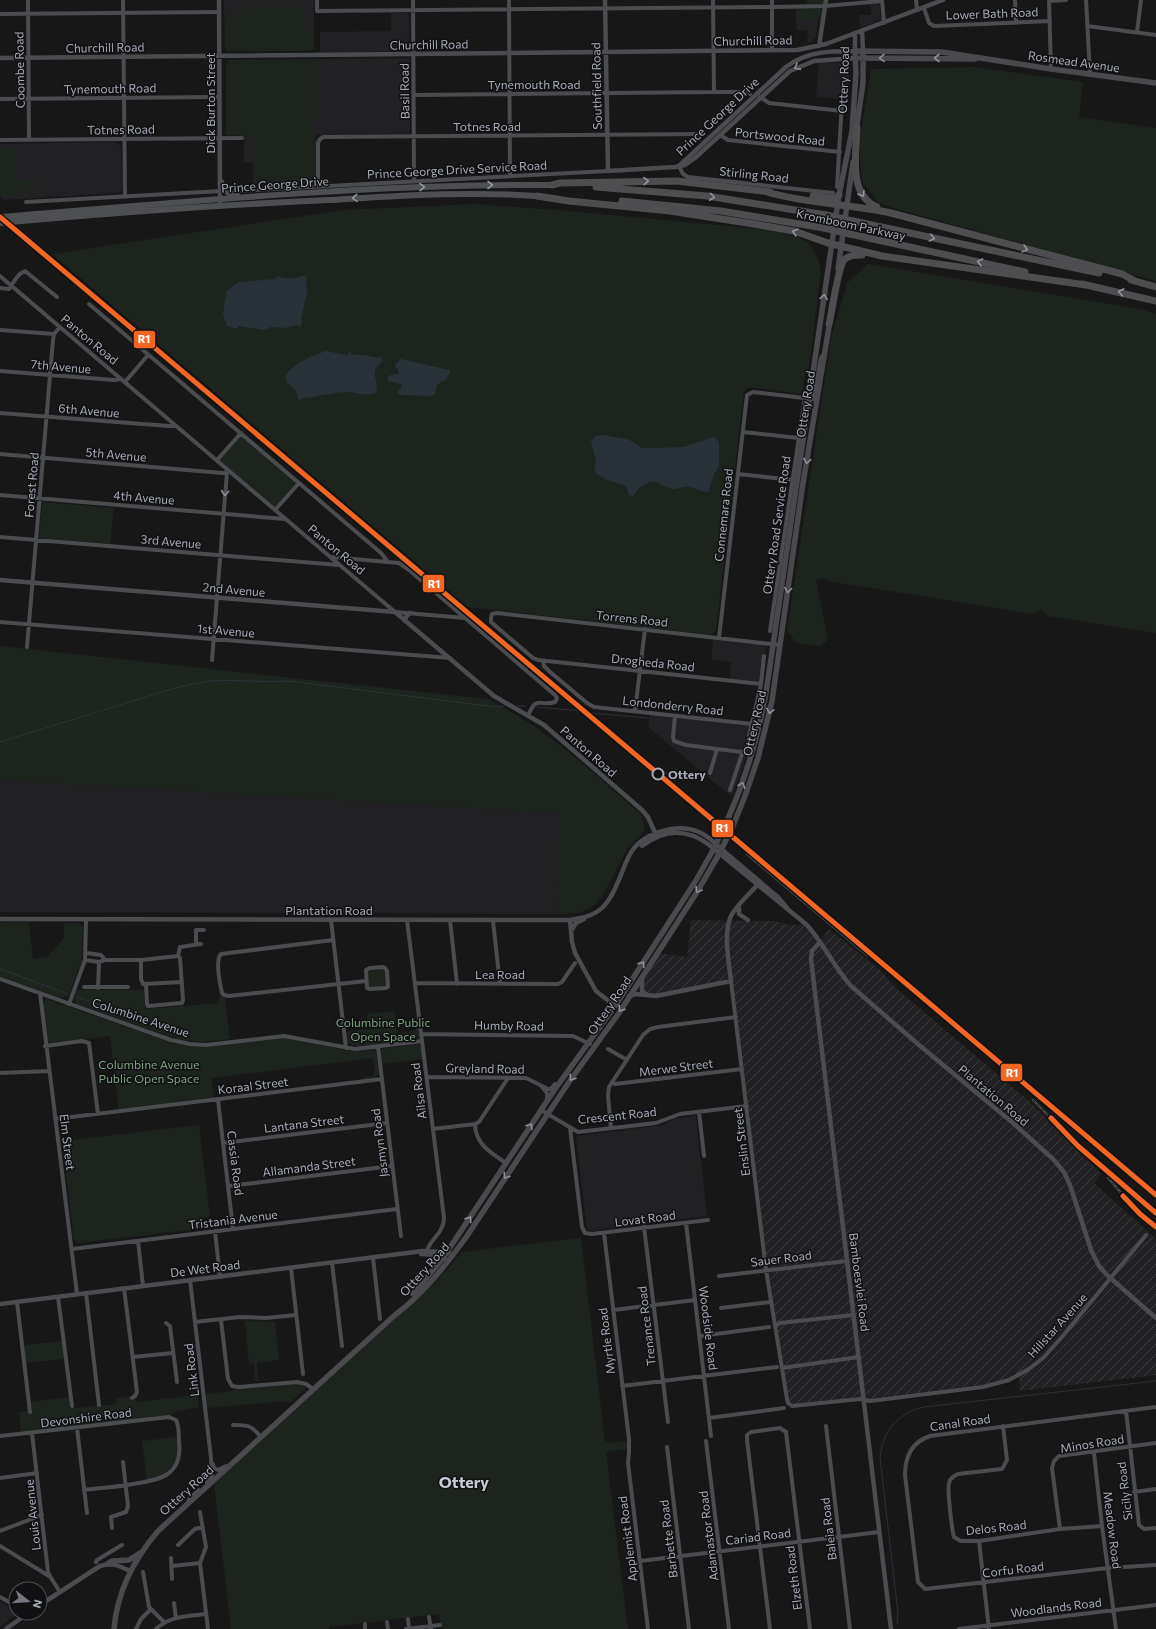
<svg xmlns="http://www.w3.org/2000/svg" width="1156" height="1629" font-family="Commissioner,sans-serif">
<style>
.built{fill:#212123}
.industrial{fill:url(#industrial-furrows)}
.green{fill:#1d241e}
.water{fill:#2a3239}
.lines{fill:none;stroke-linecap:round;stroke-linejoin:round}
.stream{stroke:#2a3239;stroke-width:1}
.minor{stroke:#4b4c50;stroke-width:4}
.tertiary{stroke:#4b4c50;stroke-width:4.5}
.secondary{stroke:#4a4a4e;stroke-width:5.5}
.primary{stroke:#4d4f52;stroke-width:6}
.motorway{stroke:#4e4e51;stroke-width:7}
.rail-casing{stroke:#4b4c4f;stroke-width:2.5}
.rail{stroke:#111113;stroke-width:1;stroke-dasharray:3;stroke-linecap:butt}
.secondary-bridge{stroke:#4a4a4e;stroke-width:5.5}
.motorway-bridge{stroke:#4e4e51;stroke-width:7}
.rail-1-casing{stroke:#111113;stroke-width:8}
.rail-1{stroke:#f26522;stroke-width:5}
.oneway{stroke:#8c8f98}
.oneway2{stroke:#8c9099}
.oneway3{stroke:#92959e}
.oneway4{stroke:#91969e}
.stop-dot{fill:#111113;stroke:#a8adb8;stroke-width:2}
.labels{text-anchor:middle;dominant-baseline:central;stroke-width:3;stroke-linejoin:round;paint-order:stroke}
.street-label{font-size:12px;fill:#a8adb8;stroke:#111113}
.stop-label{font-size:12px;font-weight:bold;fill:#a8adb8;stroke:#111113;text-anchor:start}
.park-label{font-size:12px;fill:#7fa381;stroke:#111113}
.district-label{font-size:16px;font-weight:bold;fill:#c9ccd4;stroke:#111113}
.line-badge{stroke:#111113;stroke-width:1.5}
.badge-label{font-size:11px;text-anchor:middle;font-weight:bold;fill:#fff}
</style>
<defs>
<pattern id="industrial-furrows" width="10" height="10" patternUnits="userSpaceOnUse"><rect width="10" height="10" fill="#212123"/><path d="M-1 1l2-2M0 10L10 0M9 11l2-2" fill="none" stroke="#3e3f41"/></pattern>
</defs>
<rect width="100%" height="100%" fill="#171717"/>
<path class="built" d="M224,0H314V48L313,50L227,51L225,49Z
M879,3L881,20L860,28L859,15H871L870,4Z
M391,13H406L409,15V51L320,53V32L391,31Z
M796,19H818L816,37L810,43H808L807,30H797Z
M408,58L410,60V132L408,134L316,135V178L312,183L253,186V163H244V135H228L226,133V64L229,60Z
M819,63H838L850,64L849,86H842L841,99L816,97Z
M116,142L121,147L122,190L118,193L4,200L0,197V144Z
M713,638L768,644L764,656L761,684L729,681L731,662L711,659Z
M650,713L752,724L753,729L741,773L732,797L648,727Z
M0,780L561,813L555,914L0,912Z
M696,1116L707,1216L592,1231L587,1229L576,1136L663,1125L674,1119Z
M0,1601L15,1610L17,1614L0,1627Z"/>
<path class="industrial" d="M691,920L772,921L792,925H807L820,942L829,929L880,970L898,990L1029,1101L1101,1174L1094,1183L1156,1239V1375L1020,1391L1019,1375L1001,1383L863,1400L789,1405L772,1303L731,981L656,996L644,994L641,983L657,953L687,957Z"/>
<path class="green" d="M807,0H823V4H807Z
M247,6H302V10H304V29L314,30V48L312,50L304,51H232L225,46V21H229V13H247Z
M796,8H822L820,19H796Z
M316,59L318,66V117L311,127L315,131L316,178L312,183L253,186V136L228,135L226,133V64L229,60Z
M975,67L1083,82L1079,117L1156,128V281L893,208L879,203L862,182L859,146L871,69Z
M0,147H16L15,195L5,197L0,193Z
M17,181H33L34,191L17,192Z
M475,204L557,210L772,230C800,235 817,242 821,272L809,367L805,374L802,392L800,394L749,387L744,391L716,630L711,635L468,607L52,254L344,210Z
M868,264L1141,309L1156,314V633L1048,616L1043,611L1039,610L1033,614L833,582L823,578L816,580L828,639L821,646L796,643L787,630L831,338L847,283Z
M241,433L299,483L275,510L217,460Z
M42,502L114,508L110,544L39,538Z
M0,646L487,699C545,727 592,772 641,814L645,831L628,848L602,897L592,907L579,913L555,914L560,813L0,780Z
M0,922H29L33,959L47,957L64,938V923C71,923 80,921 83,927L82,959L68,997L61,998L0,977Z
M382,968L385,972L386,986L372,988L369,987L368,971Z
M76,990H144L145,1009L219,1003V998L221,995L225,998L230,1039L201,1042L181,1040L77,1004L74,999Z
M47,999L167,1041C207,1054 246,1037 286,1038C309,1039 330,1049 353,1051C359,1052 367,1049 374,1049L376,1053L379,1074L375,1078L363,1080V1077L372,1076L375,1072L373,1058L211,1078L214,1098L119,1110L110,1036L49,1043L47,1040L43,1002Z
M395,1011L397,1033L414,1031L418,1026L420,1035L418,1039L359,1047L348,1044L346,1032L369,1029L367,1014Z
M417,1044L421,1046L423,1059L381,1064V1049Z
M199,1125L210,1217L203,1218L204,1228L79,1243L74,1241L62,1141Z
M581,1238L605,1443L627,1441V1449L606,1452L628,1629H441L439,1614L329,1627V1629H231L214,1484L420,1296L447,1270L461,1252Z
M245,1321L275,1322L279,1360L257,1363L258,1381H255L254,1363L249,1364Z
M62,1341L64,1359L26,1363L24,1345Z
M299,1384L305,1387L306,1388L290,1403L288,1401L207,1408L206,1394L233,1391L234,1389Z
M197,1392L199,1407L176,1411L169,1416L21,1432L19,1412L28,1411L29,1414L33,1413L30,1402L69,1397L70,1408H77L116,1404V1398L130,1396L131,1400H135L136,1402L195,1395Z
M177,1437C180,1463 172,1473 147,1481L142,1441Z"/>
<path class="water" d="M278,276C284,279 295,279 302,276L306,277L307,292L301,319L302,322L301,327L296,325L285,328L271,327L264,330L239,326L237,329L227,326L223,314L225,300L227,291L233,286L240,282L274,279Z
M325,351L348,355L349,351L353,355C363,353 371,358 381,357L383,361C367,373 380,379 376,393C367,397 360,393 351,392C335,391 319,397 303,398L301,400L298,399L296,391L287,382L285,377C292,363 311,357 325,351Z
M401,359L449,370L450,372L446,380L440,382L436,388L435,394L431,396L401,395L398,393V390L402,387L401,384L388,381L387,377L391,375L398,374V369L396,368L395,364Z
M602,435L628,439L642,448H650L684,447L713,437L717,439L719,443V467L714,474L708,492C701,492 696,488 689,487C684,486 679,489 674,489C666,488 662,484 656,482C648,480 636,488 634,496L629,495L626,486C615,481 601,481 594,470L596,461L591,441L595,436Z"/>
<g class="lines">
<path class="stream" d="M517,706H526
M537,707L582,711
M592,713L647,718
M0,742L162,692C178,687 195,683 211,681C237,679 263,683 289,681L496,707L504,706
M0,969L68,994
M77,997L170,1030
M897,1623L898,1613L880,1458C882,1431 898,1413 924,1407L1156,1381"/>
<path class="minor" d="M28,0L29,140
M123,0L125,196
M317,0V11L772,7L825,6L882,1
M413,0L414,181
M509,0L510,176
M713,0L714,92
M772,0V50
M882,0L884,23
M916,0L917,10
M1015,0L1016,23
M1049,0L1051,69
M1086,0L1090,74
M1049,1L1066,0
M924,8L929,23L934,26L1050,21
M0,14L219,12
M1087,26L1156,35
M1137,32L1141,0
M414,95L714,92H746L750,94
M760,97L769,103L842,111
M0,99L219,97
M720,135L728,140L840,152
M0,140L242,138
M679,166L683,174L688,177L833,193
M318,186V143L320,139L323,137L703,134
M837,187L843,84
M235,191L608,171
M26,202L221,191
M0,276L395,612L465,618
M0,288L9,289C14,282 17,274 25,271L57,297
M89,304L381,553L388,562
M0,330L54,334
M0,371L114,380L121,379
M125,382L148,355
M0,413L169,426H176
M743,432L799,438
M0,454L222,473H225L228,470
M217,460L241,433
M738,474L793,480
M0,495L285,519
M275,510L299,483
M0,537L339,565
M331,557L399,563L409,570L555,695L557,698L555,702C539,707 537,694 528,716
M0,622L450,658
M770,631L805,397
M719,638L747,395L753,392L813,399L821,358L824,354
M27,647L53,340L54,334L60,327
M212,660L227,472
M543,661L544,666L549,671L587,703L594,707L752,724
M761,684L538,660L533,658L491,622V618L492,614L497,613L780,645
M635,711L645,629
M675,716L673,737L674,741L686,745L717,749
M710,773L717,749L742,752L746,749L761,684L764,656
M730,790L743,751
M331,920L346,1048
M407,920L444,1218C444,1234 428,1240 426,1254
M450,920L457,984
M493,921L500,984
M333,940L221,954C215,960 220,985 222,993L224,995L229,996L366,981
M196,945V930H204
M86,953L101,955L105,960
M178,956L180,947L201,944
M85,960L99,962L105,960H141L178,956L180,958L183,1000L182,1003L148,1006L147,1004L146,985
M141,960V979L143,984L182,982
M382,967L385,968L387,971L388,987L385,988L369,989L367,988L366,970L370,968Z
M0,979L171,1040L190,1044L206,1045L284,1036L355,1049L422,1041
M731,981L766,1270L787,1399L788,1403L792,1406L860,1399L870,1401L983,1387L1009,1380L1029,1369L1043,1358L1062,1337L1146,1235
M415,983L558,984L562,982L575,963
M84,987H128
M98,988L99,962
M40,993L77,1294
M69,1004L85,960L86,920
M421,1034L573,1036L590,1044
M45,1046L82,1041L89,1043L98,1114
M378,1047L401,1236
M608,1049L627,1060
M0,1073L49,1071
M427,1077L526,1078L548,1089H551L555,1084
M612,1082L615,1084L742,1069
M542,1087L547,1093V1100
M218,1100L233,1229
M541,1110L578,1132L656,1123L680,1114L747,1106
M699,1112L704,1156
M55,1119L382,1079
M475,1124C475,1144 491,1153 506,1163
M570,1128L582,1227L585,1233L592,1234L708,1220
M611,1128L608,1096L609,1087L643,1035L650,1029L658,1027L736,1017
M433,1129L475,1124L479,1122L508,1078
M223,1143L387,1123
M229,1186L392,1166
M686,1223L711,1436
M644,1227L668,1422
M215,1231L220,1277
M604,1233L629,1439V1452L628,1463L648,1629
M138,1241L143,1286
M72,1249L397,1209
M373,1258L380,1319
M332,1263L342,1346
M291,1268L303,1374
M719,1276L847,1261
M190,1280L211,1458L212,1476L207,1483
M124,1288L137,1392L135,1396L132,1398
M86,1293L99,1405
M58,1297L72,1406
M17,1302L30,1412
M721,1308L771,1302
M613,1310L695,1300
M221,1320L228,1379L232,1386L239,1387L297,1382L306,1384L313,1389
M195,1322L240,1317L266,1318L296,1315
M166,1323L170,1326L177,1382
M775,1326L780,1323L853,1315
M700,1336L769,1327
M133,1357L173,1353
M782,1368L859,1357
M622,1386L777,1367
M1156,1407L930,1436C912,1442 905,1457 905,1475L918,1582L925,1589L1108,1568L1156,1565
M1126,1411L1139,1525L1144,1529L1156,1528
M709,1418L784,1408
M233,1425C248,1425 251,1425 261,1437
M826,1426L850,1629
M1003,1426L1007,1460L1002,1469L958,1474C954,1476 950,1478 949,1483C947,1490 952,1530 954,1537L961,1541H979L1060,1529L1102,1526
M77,1428L87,1513
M32,1433L48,1572L51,1578L60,1592
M0,1436L169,1417L176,1420C179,1426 179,1434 179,1441C183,1475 161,1480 133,1484C117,1487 101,1488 84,1490
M706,1441L729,1629
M667,1447L689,1629
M1094,1453L1102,1526L1116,1629
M213,1464L214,1468L218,1470L226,1466
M0,1478L37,1473
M1134,1492L1156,1489
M188,1502L190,1498L199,1490
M200,1512L206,1547L200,1563
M112,1528L111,1517L126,1512L128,1506L123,1462
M1060,1529L1052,1468L1054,1461L1059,1456L1156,1443
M0,1531L42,1515
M979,1541L989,1629
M178,1545L195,1529L203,1527
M0,1546L49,1576
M171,1558L172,1579
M640,1561L879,1532
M96,1562L97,1560L122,1545
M172,1566L200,1563L208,1629
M143,1572L149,1607L164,1622
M0,1597L16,1606
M174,1603L176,1618
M429,1617L431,1629
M408,1619L409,1629
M387,1622L388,1629
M365,1624V1629
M136,1629L141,1619L150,1610
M156,1629C170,1616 188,1616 206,1614
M406,1629L440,1625
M770,1629L747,1440V1435L751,1432L780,1428L786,1432L810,1629
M959,1629L1156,1605"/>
<path class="tertiary" d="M219,0L220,202
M605,0L608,171L675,167L685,165L695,158L790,71L814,61L856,58
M862,31L863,51
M819,46L826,0
M0,58L797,50L826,44L943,0
M679,166L786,67C807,51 830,51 855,51V33
M0,580L395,612L494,696L544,725L642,810L648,817L656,835
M405,621L406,617L410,613
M642,846C663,830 686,828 708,844L807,925C824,944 834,967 851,986L919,1045L1013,1123L1053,1159L1064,1172L1070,1185L1091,1250L1099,1266L1107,1275L1156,1318
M739,908V914L748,920
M0,919L570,920C582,918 594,916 603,907C616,893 621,872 629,856C641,832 678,822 701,833C711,838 719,847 727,854C744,868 761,883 778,897L787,908
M570,920L572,942L575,953L596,991L615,1006
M571,931L576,923L584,919
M820,942L812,951L811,959L891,1629
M642,979V991L647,995
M629,996L636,994L656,996L731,981C729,963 723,933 731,916C737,904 750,894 759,883
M421,1254L436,1255L445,1259
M0,1304L423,1251L447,1252L453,1256
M40,1605L100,1566C112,1562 119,1566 130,1571
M6,1629L28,1613"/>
<path class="secondary" d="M860,58L975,59
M856,132L863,83V51
M838,269L853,162
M727,821C745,780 758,738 766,693L839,195L852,131L856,73L855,51L942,52L1051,69L1156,83
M733,826L745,796L758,758L772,701L803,483L830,321
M413,1294L443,1258L555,1089L615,1006L695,882L712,852
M107,1564L112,1561L129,1560L140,1553
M114,1629C117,1592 135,1558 158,1531L395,1315C423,1294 446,1265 467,1236L569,1082L619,1013L697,892L718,856"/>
<path class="primary" d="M221,182L227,192L237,195
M0,217C183,202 367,184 552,185
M0,223C110,213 219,205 329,200C398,196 467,191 537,196"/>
<path class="motorway" d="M857,128C856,154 848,195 877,207
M552,185L560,183L677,181L770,192
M596,187L707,196L826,215
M767,192C807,204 850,204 891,213L1122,274L1135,281
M537,196L569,201L670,211L754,224L794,231L828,243L882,256L1086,285
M813,196L835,199L839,195
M622,201L721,211L824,228
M853,221L1099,273
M850,234L1025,272
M1131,280L1156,287
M1082,284L1156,301
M829,324C832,312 838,267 844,260C849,255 855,255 862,255"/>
<defs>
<path id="rail" d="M747,854L868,956
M1033,1100L1078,1146L1156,1213
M1108,1178L1137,1211L1156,1227"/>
</defs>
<use href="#rail" class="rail-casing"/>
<use href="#rail" class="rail"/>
<path class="secondary-bridge" d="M712,852L727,821
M718,856L733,826"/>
<path class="motorway-bridge" d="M826,215L853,221
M824,228L850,234"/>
<defs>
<path id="rail-1" d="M0,217L1156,1195
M1051,1118L1078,1146L1156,1213
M1123,1196L1140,1214L1156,1227"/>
</defs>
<use href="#rail-1" class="rail-1-casing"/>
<use href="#rail-1" class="rail-1"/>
</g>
<defs><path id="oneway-chevron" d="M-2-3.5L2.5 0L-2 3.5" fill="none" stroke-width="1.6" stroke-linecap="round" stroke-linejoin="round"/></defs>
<g class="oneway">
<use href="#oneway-chevron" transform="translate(882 58) rotate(179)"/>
<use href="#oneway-chevron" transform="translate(937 58) rotate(-180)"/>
<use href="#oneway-chevron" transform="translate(824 297) rotate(-81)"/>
<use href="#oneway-chevron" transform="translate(807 461) rotate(99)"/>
<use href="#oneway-chevron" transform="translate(788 590) rotate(98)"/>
<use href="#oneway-chevron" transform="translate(770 711) rotate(102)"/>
<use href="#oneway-chevron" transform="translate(742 785) rotate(-70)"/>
<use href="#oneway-chevron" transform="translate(698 890) rotate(122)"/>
<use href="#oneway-chevron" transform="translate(642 964) rotate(-57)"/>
<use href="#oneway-chevron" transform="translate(621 1009) rotate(124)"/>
<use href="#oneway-chevron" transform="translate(572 1078) rotate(124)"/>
<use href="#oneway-chevron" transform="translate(530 1126) rotate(-57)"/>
<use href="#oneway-chevron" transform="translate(506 1176) rotate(124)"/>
<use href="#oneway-chevron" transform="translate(469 1219) rotate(-56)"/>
</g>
<g class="oneway2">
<use href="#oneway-chevron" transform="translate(797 67) rotate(152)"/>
<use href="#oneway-chevron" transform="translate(225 493) rotate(95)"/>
</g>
<g class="oneway3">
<use href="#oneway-chevron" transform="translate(646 181) rotate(-1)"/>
<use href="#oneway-chevron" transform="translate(862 194) rotate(59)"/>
<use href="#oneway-chevron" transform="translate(712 197) rotate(7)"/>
<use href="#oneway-chevron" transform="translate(795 232) rotate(-164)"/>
<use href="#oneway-chevron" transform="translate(932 238) rotate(12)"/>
<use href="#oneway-chevron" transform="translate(1025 249) rotate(15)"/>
<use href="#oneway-chevron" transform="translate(980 262) rotate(-168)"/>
<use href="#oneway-chevron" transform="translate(1121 292) rotate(-169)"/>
</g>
<g class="oneway4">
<use href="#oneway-chevron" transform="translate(490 185)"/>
<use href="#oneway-chevron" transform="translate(422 187) rotate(-3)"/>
<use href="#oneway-chevron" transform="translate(355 198) rotate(177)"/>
</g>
<circle class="stop-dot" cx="658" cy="774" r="5.5"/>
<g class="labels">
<g class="street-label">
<text transform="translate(992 13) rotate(-2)">Lower Bath Road</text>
<text transform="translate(753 40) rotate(-1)">Churchill Road</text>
<text transform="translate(429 44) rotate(-1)">Churchill Road</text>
<text transform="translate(105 47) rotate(-1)">Churchill Road</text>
<text transform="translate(1074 61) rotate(8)">Rosmead Avenue</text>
<text transform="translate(19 70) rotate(-91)">Coombe Road</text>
<text transform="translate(843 80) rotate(-88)">Ottery Road</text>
<text x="534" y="84">Tynemouth Road</text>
<text transform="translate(596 86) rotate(-91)">Southfield Road</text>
<text transform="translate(110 88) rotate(-1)">Tynemouth Road</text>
<text transform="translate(404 91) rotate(-91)">Basil Road</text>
<text transform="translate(210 103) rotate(-90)">Dick Burton Street</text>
<text transform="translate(717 116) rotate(-43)">Prince George Drive</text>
<text x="487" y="126">Totnes Road</text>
<text transform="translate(121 129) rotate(-1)">Totnes Road</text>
<text transform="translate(780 136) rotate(6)">Portswood Road</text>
<text transform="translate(457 169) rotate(-3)">Prince George Drive Service Road</text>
<text transform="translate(754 174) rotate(6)">Stirling Road</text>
<text transform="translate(275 184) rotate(-4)">Prince George Drive</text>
<text transform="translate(851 224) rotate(12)">Kromboom Parkway</text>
<text transform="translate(90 339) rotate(40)">Panton Road</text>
<text transform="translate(61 366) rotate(5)">7th Avenue</text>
<text transform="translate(805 404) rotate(-81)">Ottery Road</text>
<text transform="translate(89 410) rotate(5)">6th Avenue</text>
<text transform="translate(116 454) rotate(5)">5th Avenue</text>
<text transform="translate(31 485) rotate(-85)">Forest Road</text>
<text transform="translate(144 497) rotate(5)">4th Avenue</text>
<text transform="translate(723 515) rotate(-84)">Connemara Road</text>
<text transform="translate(776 525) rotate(-82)">Ottery Road Service Road</text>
<text transform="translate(171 541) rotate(5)">3rd Avenue</text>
<text transform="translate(337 549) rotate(40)">Panton Road</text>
<text transform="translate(234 589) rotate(5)">2nd Avenue</text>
<text transform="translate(632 618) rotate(6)">Torrens Road</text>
<text transform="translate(226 630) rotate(5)">1st Avenue</text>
<text transform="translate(653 662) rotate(6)">Drogheda Road</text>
<text transform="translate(673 705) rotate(6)">Londonderry Road</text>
<text transform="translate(754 723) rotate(-77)">Ottery Road</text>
<text transform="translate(589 751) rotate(41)">Panton Road</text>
<text x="329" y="910">Plantation Road</text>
<text x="500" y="974">Lea Road</text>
<text transform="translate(609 1005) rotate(-56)">Ottery Road</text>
<text transform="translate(141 1017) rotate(18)">Columbine Avenue</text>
<text transform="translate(509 1025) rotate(1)">Humby Road</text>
<text transform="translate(676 1067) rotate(-7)">Merwe Street</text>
<text transform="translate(485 1068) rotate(1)">Greyland Road</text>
<text transform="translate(253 1085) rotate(-7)">Koraal Street</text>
<text transform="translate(418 1091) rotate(-97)">Ailsa Road</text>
<text transform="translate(994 1095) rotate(40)">Plantation Road</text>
<text transform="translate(617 1115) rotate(-6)">Crescent Road</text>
<text transform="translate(304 1123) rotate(-7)">Lantana Street</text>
<text transform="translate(68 1142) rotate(83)">Elm Street</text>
<text transform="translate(741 1142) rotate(-97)">Enslin Street</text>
<text transform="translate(379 1143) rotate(-97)">Jasmyn Road</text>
<text transform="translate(236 1163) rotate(83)">Cassia Road</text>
<text transform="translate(309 1166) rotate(-7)">Allamanda Street</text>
<text transform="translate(645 1218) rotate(-7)">Lovat Road</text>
<text transform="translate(233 1219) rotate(-7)">Tristania Avenue</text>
<text transform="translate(781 1258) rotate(-7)">Sauer Road</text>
<text transform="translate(205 1268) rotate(-7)">De Wet Road</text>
<text transform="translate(424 1269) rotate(-48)">Ottery Road</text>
<text transform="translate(860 1282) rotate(83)">Bamboesvlei Road</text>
<text transform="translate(1057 1325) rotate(-48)">Hillstar Avenue</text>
<text transform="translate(646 1326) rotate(-97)">Trenance Road</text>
<text transform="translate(709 1328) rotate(83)">Woodside Road</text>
<text transform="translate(606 1341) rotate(-97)">Myrtle Road</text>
<text transform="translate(191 1370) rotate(-97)">Link Road</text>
<text transform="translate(86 1417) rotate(-7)">Devonshire Road</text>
<text transform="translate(960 1422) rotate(-8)">Canal Road</text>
<text transform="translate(1092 1443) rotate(-9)">Minos Road</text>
<text transform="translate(186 1490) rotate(-42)">Ottery Road</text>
<text transform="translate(1124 1491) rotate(-97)">Sicily Road</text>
<text transform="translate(32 1515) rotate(-96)">Louis Avenue</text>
<text transform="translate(996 1527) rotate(-6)">Delos Road</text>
<text transform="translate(828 1529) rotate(-97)">Baleia Road</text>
<text transform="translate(1113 1530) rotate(83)">Meadow Road</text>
<text transform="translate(708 1536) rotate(-97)">Adamastor Road</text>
<text transform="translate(758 1536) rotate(-7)">Cariad Road</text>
<text transform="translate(627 1539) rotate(-97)">Applemist Road</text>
<text transform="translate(668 1539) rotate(-97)">Barbette Road</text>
<text transform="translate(1013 1569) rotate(-7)">Corfu Road</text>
<text transform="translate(793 1578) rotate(-97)">Elzeth Road</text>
<text transform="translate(1056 1607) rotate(-7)">Woodlands Road</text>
</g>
<g class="stop-label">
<text x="668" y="774">Ottery</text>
</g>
<g class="park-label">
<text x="383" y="1022">Columbine Public<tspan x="383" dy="14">Open Space</tspan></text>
<text x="149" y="1064">Columbine Avenue<tspan x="149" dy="14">Public Open Space</tspan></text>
</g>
<g class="district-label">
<text x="464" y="1481">Ottery</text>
</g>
</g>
<g class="line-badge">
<rect x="133" y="330" width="23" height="19" rx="4" fill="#f26522"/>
<rect x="422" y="574" width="23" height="19" rx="4" fill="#f26522"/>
<rect x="711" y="819" width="23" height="19" rx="4" fill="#f26522"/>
<rect x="1000" y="1063" width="23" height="19" rx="4" fill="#f26522"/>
</g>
<g class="badge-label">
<text x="144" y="343">R1</text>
<text x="434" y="588">R1</text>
<text x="722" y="832">R1</text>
<text x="1012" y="1077">R1</text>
</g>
<g transform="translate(28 1601) rotate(107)"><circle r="19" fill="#111113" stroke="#4d4f55"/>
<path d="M0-3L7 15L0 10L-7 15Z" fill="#757880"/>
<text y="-6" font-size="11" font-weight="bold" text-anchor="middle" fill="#a8adb8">N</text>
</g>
</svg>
